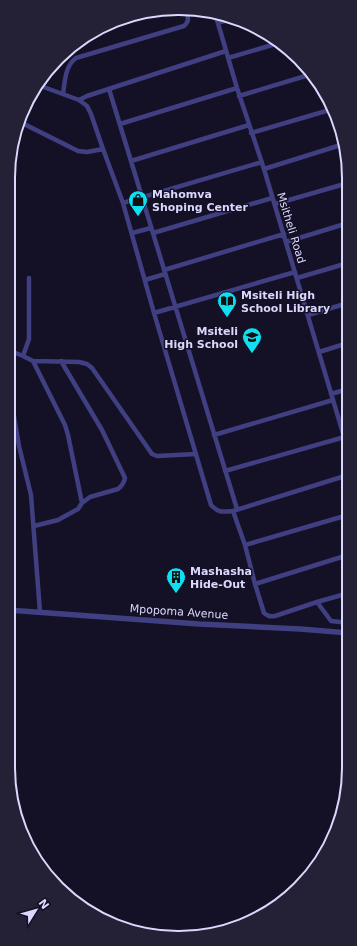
<svg xmlns="http://www.w3.org/2000/svg" width="357" height="946" font-family="'DejaVu Sans',sans-serif">
<style>
.lines{fill:none;stroke-linecap:round;stroke-linejoin:round}
.minor{stroke:#403f82;stroke-width:4.5}
.tertiary{stroke:#403f82;stroke-width:5.5}
.labels{text-anchor:middle;dominant-baseline:central;stroke-width:3;stroke-linejoin:round;paint-order:stroke}
.poi-label{font-size:11px;font-weight:bold;fill:#dbd8fd;stroke:#141126;text-anchor:start}
.street-label{font-size:11px;fill:#dbd8fd;stroke:#141126}
.rim{fill:none;stroke:#dbd8fd;stroke-width:2}
</style>
<rect width="100%" height="100%" fill="#141126"/>
<g class="lines">
<path class="minor" d="M215,13L237,88L264,169L348,450
M218,23L233,18
M228,58L279,43
M38,85L79,100L87,106L91,114L103,149L123,203L154,313L211,505C219,513 222,512 233,511L348,475
M109,89L131,161L237,509
M63,94C65,81 65,66 76,58L184,26C190,20 188,18 186,11
M239,96L312,74
M79,100L87,96L226,51
M20,122L78,151L87,152L103,149
M120,124L237,88
M251,133L333,109
M13,139L15,131
M131,161L249,125
M264,169L344,144
M8,186L9,174
M123,203L262,162
M275,204L348,183
M132,233L151,228
M153,233L272,198
M286,242L348,223
M164,270L284,234
M297,278L348,263
M145,280L165,274
M154,313L295,272
M308,315L348,303
M8,350L23,356L33,361L79,362L87,364L92,368L152,454L157,456L196,454
M319,352L348,343
M23,356L29,339V278
M33,361L65,425L68,435L82,503
M8,369L11,399L19,446L31,495L40,612
M331,394L348,389
M214,435L333,400
M225,471L348,436
M233,511L245,545L255,584L264,613C268,616 270,617 275,616L317,602L349,593
M34,526L58,520L78,509L82,503L90,497L118,489C122,486 124,483 125,478L102,430L61,361
M245,545L348,515
M255,584L348,555
M317,602L331,621L349,623"/>
<path class="tertiary" d="M8,610L199,624L300,629L349,633"/>
</g>
<defs>
<symbol id="shop-pin" viewBox="-11 -11 22 30"><path d="M0 17L-7.5 6A9.5 9.5 0 1 1 7.5 6Z" fill="#10dff1" stroke="#141126"/><path d="M-5-2.5h2.3a2.7 3.5 0 0 1 5.4 0H5L5.5 6h-11ZM-1.5-2.5h3a1.5 2.3 0 0 0-3 0Z" fill="#111"/></symbol>
<symbol id="library-pin" viewBox="-11 -11 22 30"><path d="M0 17L-7.5 6A9.5 9.5 0 1 1 7.5 6Z" fill="#10dff1" stroke="#141126"/><path d="M-6-4Q-3-5.5-.7-3.5V5Q-3 3-6 4ZM6-4Q3-5.5 .7-3.5V5Q3 3 6 4Z" fill="#111"/></symbol>
<symbol id="school-pin" viewBox="-11 -11 22 30"><path d="M0 17L-7.5 6A9.5 9.5 0 1 1 7.5 6Z" fill="#10dff1" stroke="#141126"/><path d="M0-5L7-2L0 1L-7-2ZM-4 1L0 2.5L4 1V4Q0 6-4 4Z" fill="#111"/></symbol>
<symbol id="building-pin" viewBox="-11 -11 22 30"><path d="M0 17L-7.5 6A9.5 9.5 0 1 1 7.5 6Z" fill="#10dff1" stroke="#141126"/><path d="M-4-6H4V6H1V3H-1V6H-4ZM-2.5-4.3h1.7v1.8h-1.7ZM.8-4.3h1.7v1.8H.8ZM-2.5-1h1.7V.8h-1.7ZM.8-1h1.7V.8H.8Z" fill="#111"/></symbol>
</defs>
<g fill-rule="evenodd">
<use href="#shop-pin" x="127" y="189" width="22" height="30"/>
<use href="#library-pin" x="216" y="290" width="22" height="30"/>
<use href="#school-pin" x="241" y="326" width="22" height="30"/>
<use href="#building-pin" x="165" y="566" width="22" height="30"/>
</g>
<g class="labels">
<g class="poi-label">
<text x="152" y="194">Mahomva<tspan x="152" dy="13">Shoping Center</tspan></text>
<text x="241" y="295">Msiteli High<tspan x="241" dy="13">School Library</tspan></text>
<text x="238" y="331" text-anchor="end">Msiteli<tspan x="238" dy="13">High School</tspan></text>
<text x="190" y="571">Mashasha<tspan x="190" dy="13">Hide-Out</tspan></text>
</g>
<g class="street-label">
<text transform="translate(291 228) rotate(73)">Msitheli Road</text>
<text transform="translate(179 612) rotate(4)">Mpopoma Avenue</text>
</g>
</g>
<path d="M0 0H357V946H0ZM178 15H179A163 163 0 0 1 342 178V768A163 163 0 0 1 179 931H178A163 163 0 0 1 15 768V178A163 163 0 0 1 178 15Z" fill="#242137" fill-rule="evenodd"/>
<path class="rim" d="M178 15H179A163 163 0 0 1 342 178V768A163 163 0 0 1 179 931H178A163 163 0 0 1 15 768V178A163 163 0 0 1 178 15Z"/>
<g transform="translate(36 910) rotate(53)" stroke="#141126" stroke-width="3" paint-order="stroke">
<path d="M0-3L7 15L0 10L-7 15Z" fill="#dbd8fd"/>
<text y="-6" font-size="11" font-weight="bold" text-anchor="middle" fill="#dbd8fd">N</text>
</g>
</svg>
